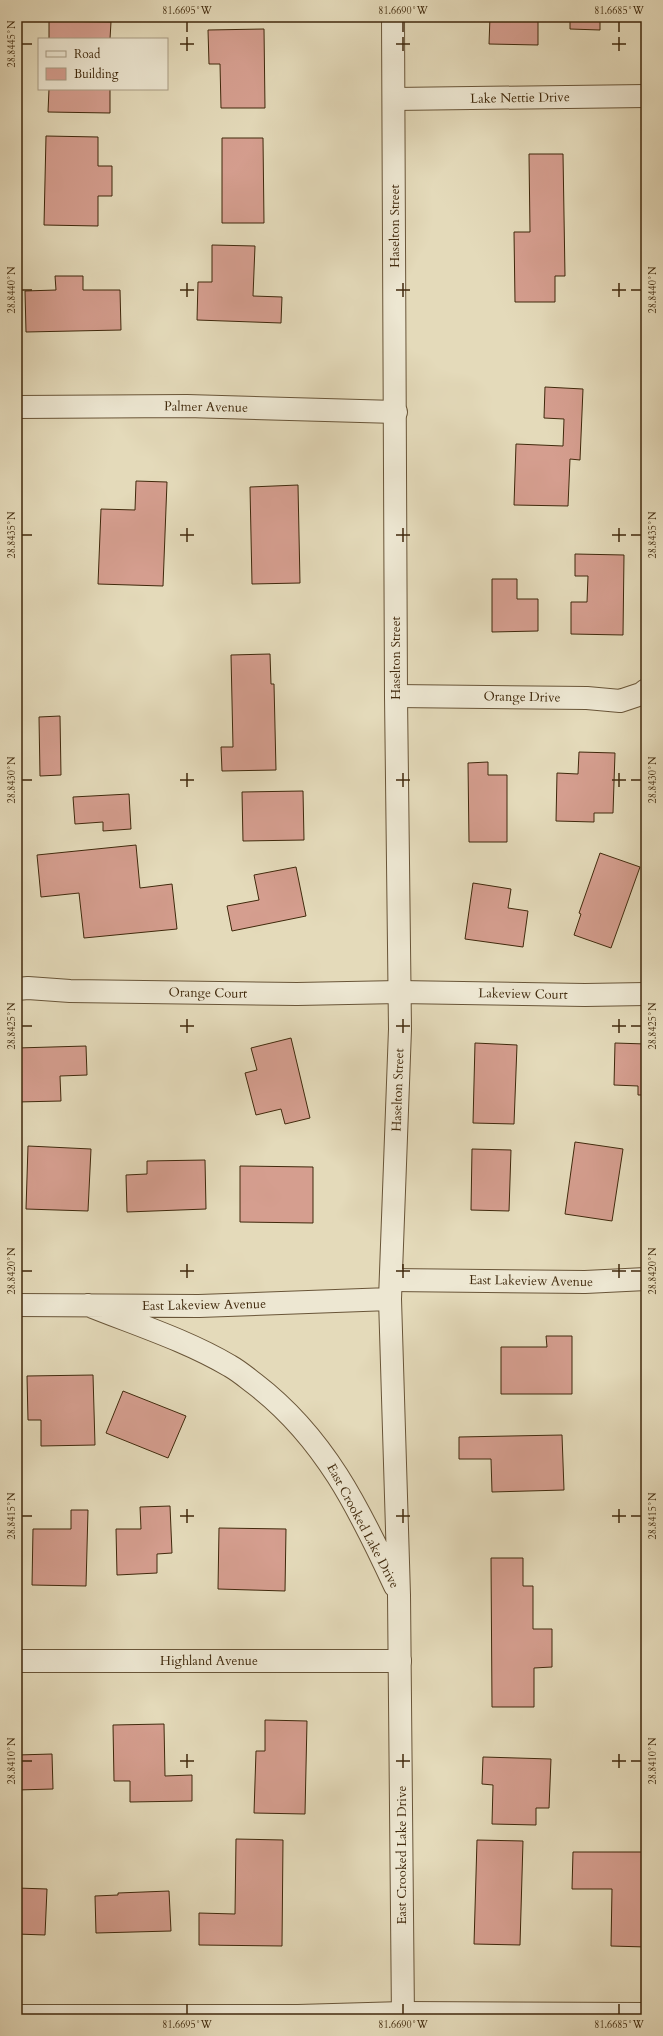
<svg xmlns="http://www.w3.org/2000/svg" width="663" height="2036" font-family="Cardo,serif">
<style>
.building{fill:#d59e8f;stroke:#40290c}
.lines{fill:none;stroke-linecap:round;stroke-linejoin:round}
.minor-casing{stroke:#695538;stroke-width:24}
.tertiary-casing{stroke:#695538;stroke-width:24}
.minor{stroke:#ede7d2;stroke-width:22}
.tertiary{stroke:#ede7d2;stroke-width:22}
.ticks{fill:none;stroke:#40290c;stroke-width:1.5}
.labels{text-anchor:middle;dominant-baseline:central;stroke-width:4;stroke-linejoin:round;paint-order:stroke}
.street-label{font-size:13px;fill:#40290c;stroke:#ede7d2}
.neatline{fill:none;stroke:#40290c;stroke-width:1.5}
.ticks-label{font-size:10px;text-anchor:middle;fill:#40290c}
</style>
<rect width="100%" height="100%" fill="#e4daba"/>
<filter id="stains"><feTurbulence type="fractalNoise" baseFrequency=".005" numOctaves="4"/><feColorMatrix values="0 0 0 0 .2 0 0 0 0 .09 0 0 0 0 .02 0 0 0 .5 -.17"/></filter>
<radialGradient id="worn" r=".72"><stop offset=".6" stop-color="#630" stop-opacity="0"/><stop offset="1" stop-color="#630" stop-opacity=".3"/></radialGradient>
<path class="building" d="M490,17H538V45L489,44Z
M570,17H600V30L570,29Z
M49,21L111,22L110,39H49Z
M264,29L265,108H221L220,64H209L208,30Z
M49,89H110V113L48,112Z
M46,136L98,137V166H112V196H98V226L44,225Z
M222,138H263L264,223H222Z
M529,154H563L565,276H555V302H515L514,232H530Z
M212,245L255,246L253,296L282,297L281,323L197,320L198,282H212Z
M55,276H83V290H120L121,330L26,332L25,291L56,290Z
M545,387L583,389L580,460L570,459L568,506L514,505L516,444L563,446L564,419L544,418Z
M136,481L167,482L163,586L98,584L101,509L135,510Z
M298,485L300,583L252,584L250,487Z
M575,554L624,555L623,635L571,634V602H587L588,576H575Z
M492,579H517V599H538V631L492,632Z
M270,654L271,684H274L276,770L222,771L221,747H233L231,655Z
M60,716L61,775L40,776L39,717Z
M579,752L615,753L613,813H594V822L556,821L557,773L578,774Z
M488,762V775H507V842H469L468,763Z
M303,791L304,840L243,841L242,792Z
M129,794L131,829L103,831V822L75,824L73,797Z
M136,845L140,888L172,884L177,929L84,938L79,893L41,897L37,855Z
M600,853L640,867L611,948L574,935L581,914L579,913Z
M296,867L306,916L232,931L227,906L259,900L254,875Z
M473,883L511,889L508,908L528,911L523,947L465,939Z
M291,1038L310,1118L285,1124L281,1109L256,1115L245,1073L257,1070L251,1048Z
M475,1043L517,1045L514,1124L473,1123Z
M615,1043L646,1044V1095H638V1086L614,1085Z
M86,1046L87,1075L60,1076L61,1101L17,1102V1048Z
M575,1142L623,1149L612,1221L565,1214Z
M28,1146L91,1149L88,1211L26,1209Z
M472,1149L511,1150L509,1211L471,1210Z
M205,1160L206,1209L127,1212L126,1175L147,1174V1161Z
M240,1166L313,1167V1223L240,1222Z
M546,1336H572V1394H501V1347H547Z
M93,1375L95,1445L41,1446V1420H28L27,1376Z
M123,1391L186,1416L168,1458L106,1433Z
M562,1435L564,1490L492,1492L491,1459H459V1437Z
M170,1506L172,1553L157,1554V1573L117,1575L116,1529H141L140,1507Z
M71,1510H88L86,1586L32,1585L33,1529H71Z
M219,1528L286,1529L285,1591L218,1589Z
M491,1558H523V1586H533V1629H552V1667L534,1668V1707H492Z
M265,1720L307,1721L305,1814L254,1813L256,1751H265Z
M164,1724L165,1776L192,1775V1801L130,1802V1781H114L113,1725Z
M52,1754L53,1789L17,1790V1755Z
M483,1757L551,1759L549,1808H536V1825L492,1824L493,1785L482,1784Z
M236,1839L283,1840L282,1946L199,1945V1913L235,1914Z
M477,1840L523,1841L520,1945L474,1944Z
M573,1852H646V1947L611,1946L612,1889H572Z
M17,1888L47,1889L45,1935L17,1934Z
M169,1891L171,1931L96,1933L95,1896L118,1895V1893Z"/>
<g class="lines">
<defs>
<path id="minor" d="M394,99L646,96
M17,407L187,406L396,412
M396,696L587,698L620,701L641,694L646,690
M17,989L28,988L70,991L297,994L399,992L585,995L646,994
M391,1280L585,1282L646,1279
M17,1661H400
M17,2016H298L403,2013L646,2014"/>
<path id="tertiary" d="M393,17L396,696L400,1029L390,1299L399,1595L403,2019
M17,1305L199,1306L390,1299
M88,1305C135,1324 186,1340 230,1366C239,1371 247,1378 255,1384C324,1437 359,1508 395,1586"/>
</defs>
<use href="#minor" class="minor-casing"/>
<use href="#tertiary" class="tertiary-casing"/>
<use href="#minor" class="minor"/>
<use href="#tertiary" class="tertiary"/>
</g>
<path class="ticks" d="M187,22V32M403,22V32M619,22V32M187,37V51M403,37V51M619,37V51M22,44H32M180,44H194M396,44H410M612,44H626M187,283V297M403,283V297M619,283V297M22,290H32M180,290H194M396,290H410M612,290H626M631,290H641M187,528V542M403,528V542M619,528V542M22,535H32M180,535H194M396,535H410M612,535H626M631,535H641M187,773V787M403,773V787M619,773V787M22,780H32M180,780H194M396,780H410M612,780H626M631,780H641M187,1019V1033M403,1019V1033M619,1019V1033M22,1026H32M180,1026H194M396,1026H410M612,1026H626M631,1026H641M187,1264V1278M403,1264V1278M619,1264V1278M22,1271H32M180,1271H194M396,1271H410M612,1271H626M631,1271H641M187,1509V1523M403,1509V1523M619,1509V1523M22,1516H32M180,1516H194M396,1516H410M612,1516H626M631,1516H641M187,1754V1768M403,1754V1768M619,1754V1768M22,1761H32M180,1761H194M396,1761H410M612,1761H626M631,1761H641M187,2004V2014M403,2004V2014M619,2004V2014"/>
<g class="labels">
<g class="street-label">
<text transform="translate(520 98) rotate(-1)">Lake Nettie Drive</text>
<text transform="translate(395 226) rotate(-90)">Haselton Street</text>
<text transform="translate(206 407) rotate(1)">Palmer Avenue</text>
<text transform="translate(396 658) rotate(-90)">Haselton Street</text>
<text transform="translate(522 697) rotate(1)">Orange Drive</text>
<text transform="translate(208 993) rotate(1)">Orange Court</text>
<text transform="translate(523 994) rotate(1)">Lakeview Court</text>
<text transform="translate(398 1090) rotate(-88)">Haselton Street</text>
<text transform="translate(531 1281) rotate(1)">East Lakeview Avenue</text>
<text transform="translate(204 1305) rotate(-1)">East Lakeview Avenue</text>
<text transform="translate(363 1526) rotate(62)">East Crooked Lake Drive</text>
<text x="209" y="1661">Highland Avenue</text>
<text transform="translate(402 1855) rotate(-90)">East Crooked Lake Drive</text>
</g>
</g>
<rect width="663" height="2036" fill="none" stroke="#e4daba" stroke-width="44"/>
<rect x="38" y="38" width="130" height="52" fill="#ede7d2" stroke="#a89b83"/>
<rect x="46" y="51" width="20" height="6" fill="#ede7d2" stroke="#a89b83"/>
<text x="74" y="58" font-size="12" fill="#40290c">Road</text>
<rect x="46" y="68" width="20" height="12" fill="#d59e8f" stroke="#a89b83"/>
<text x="74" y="78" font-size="12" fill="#40290c">Building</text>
<rect x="22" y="22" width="619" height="1992" class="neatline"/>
<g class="ticks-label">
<text x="187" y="14">81.6695°W</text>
<text x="403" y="14">81.6690°W</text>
<text x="619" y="14">81.6685°W</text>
<text transform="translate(11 44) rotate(-90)" y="4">28.8445°N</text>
<text transform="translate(11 290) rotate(-90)" y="4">28.8440°N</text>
<text transform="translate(652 290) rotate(-90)" y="4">28.8440°N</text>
<text transform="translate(11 535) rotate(-90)" y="4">28.8435°N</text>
<text transform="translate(652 535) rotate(-90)" y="4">28.8435°N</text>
<text transform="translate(11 780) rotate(-90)" y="4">28.8430°N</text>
<text transform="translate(652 780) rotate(-90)" y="4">28.8430°N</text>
<text transform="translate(11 1026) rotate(-90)" y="4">28.8425°N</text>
<text transform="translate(652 1026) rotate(-90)" y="4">28.8425°N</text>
<text transform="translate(11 1271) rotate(-90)" y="4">28.8420°N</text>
<text transform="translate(652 1271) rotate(-90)" y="4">28.8420°N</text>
<text transform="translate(11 1516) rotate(-90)" y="4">28.8415°N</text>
<text transform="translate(652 1516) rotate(-90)" y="4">28.8415°N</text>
<text transform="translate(11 1761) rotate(-90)" y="4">28.8410°N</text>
<text transform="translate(652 1761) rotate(-90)" y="4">28.8410°N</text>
<text x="187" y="2028">81.6695°W</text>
<text x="403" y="2028">81.6690°W</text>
<text x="619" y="2028">81.6685°W</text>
</g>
<rect width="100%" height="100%" filter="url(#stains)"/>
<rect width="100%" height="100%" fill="url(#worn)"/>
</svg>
